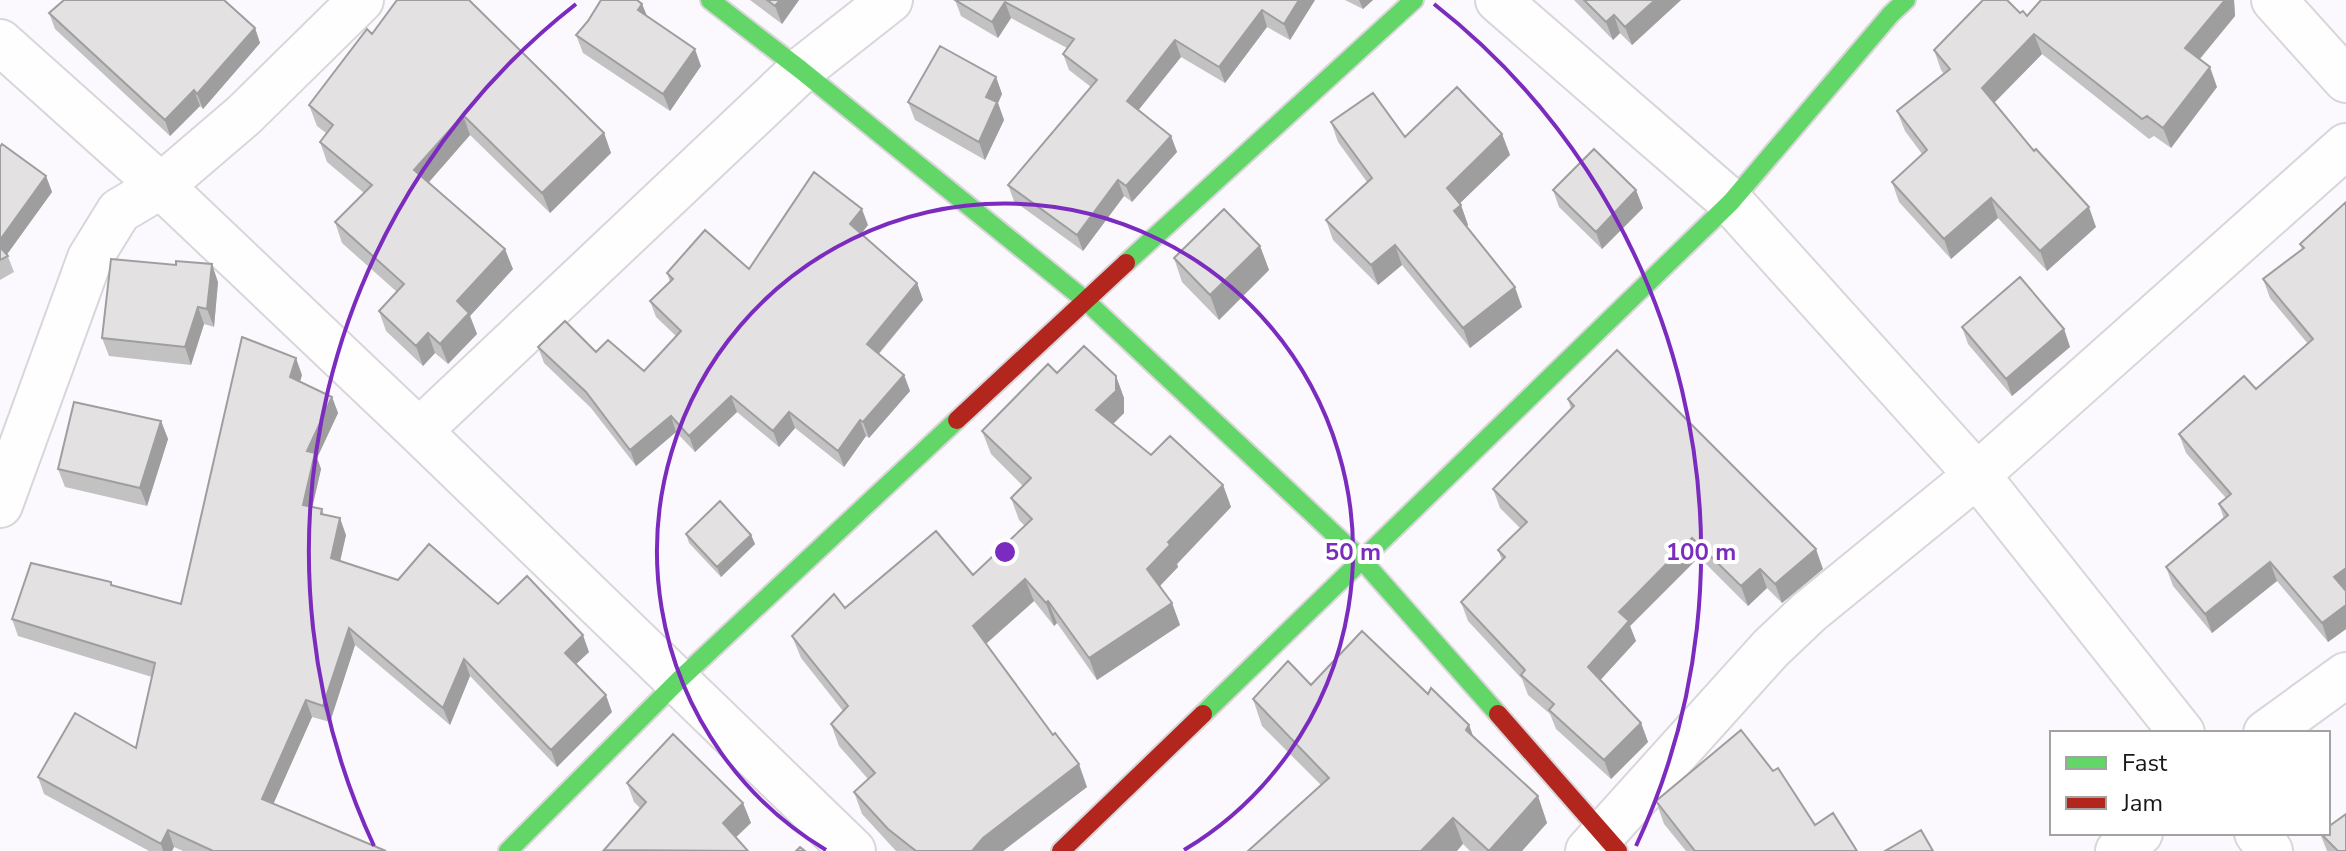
<svg xmlns="http://www.w3.org/2000/svg" width="2346" height="851" font-family="'Nunito Sans',sans-serif">
<style>
.lines{fill:none;stroke-linecap:round;stroke-linejoin:round}
.street-casing{stroke:#d8d6da;stroke-width:48}
.fast-casing{stroke:#d8d6da;stroke-width:22}
.jam-casing{stroke:#d8d6da;stroke-width:22}
.street{stroke:#fefeff;stroke-width:44}
.fast{stroke:#63d668;stroke-width:18}
.jam{stroke:#b3261e;stroke-width:18}
.wall{fill:#c3c2c2}
.shaded-wall{fill:#9f9e9e}
.building{fill:#e3e1e1;stroke:#9f9e9e;stroke-width:2}
.ring{fill:none;stroke:#7b2cbf;stroke-width:4}
.centre{fill:#7b2cbf;stroke:#fff;stroke-width:4}
.ring-label{font-size:24px;text-anchor:middle;font-weight:bold;fill:#7b2cbf;stroke:#fff;stroke-width:8;stroke-linejoin:round;paint-order:stroke}
</style>
<rect width="100%" height="100%" fill="#fbf9fd"/>
<g class="lines">
<defs>
<path id="street" d="M1498,0L1731,202L1977,475L2182,733
M2274,0L2346,80
M0,42L161,186L419,431L853,851
M419,431L801,70L890,0
M0,505L90,258L119,211L161,186L244,115L361,0
M2266,733L2346,675
M2257,833L2270,851
M1588,851L1771,648L1809,612L1977,475L2346,146
M2118,851L2140,833"/>
<path id="fast" d="M710,0L801,70L1085,300L1362,560L1498,714
M1126,263L1414,0
M1203,714L1731,202L1891,14L1906,0
M508,851L678,681L957,420"/>
<path id="jam" d="M957,420L1126,263
M1498,714L1618,851
M1061,851L1203,714"/>
</defs>
<use href="#street" class="street-casing"/>
<use href="#fast" class="fast-casing"/>
<use href="#jam" class="jam-casing"/>
<use href="#street" class="street"/>
<use href="#fast" class="fast"/>
<use href="#jam" class="jam"/>
</g>
<path class="wall" d="M750,0H799L782,24Z
M955,0H1315L1290,40L1267,27L1225,83L1181,57L1138,110L1171,136L1177,152L1132,202L1124,196L1083,251L1014,201L1008,185L1091,87L1069,70L1063,54L1067,48L1011,18L998,38L961,16Z
M1345,0H1373L1363,9Z
M1574,0H1681L1632,45L1620,33L1613,40Z
M2041,0H2234L2235,16L2200,59L2217,87L2171,148L2154,136L2149,139L2042,54L1994,103L2096,227L2047,271L1998,218L1951,259L1899,202L1892,182L1922,154L1905,131L1897,111L1944,74L1941,70L1934,50L2020,13L2027,16Z
M642,4L647,16L701,66L670,111L583,53L576,35Z
M49,13L255,28L260,43L203,109L200,106L170,136L55,29Z
M372,34L604,133L611,153L550,213L470,135L429,182L513,269L470,316L477,334L448,364L435,353L423,366L386,331L379,311L397,292L342,243L335,222L364,193L327,162L320,142L326,133L317,126L309,105Z
M996,77L1002,94L998,103L1004,120L985,160L915,120L908,102Z
M1331,122L1405,137L1502,134L1510,155L1460,203L1468,225L1466,227L1522,307L1470,348L1402,265L1378,285L1333,240L1326,220L1367,182L1338,142Z
M0,147L46,176L52,192L7,254L14,272L0,280Z
M1553,190H1636L1643,208L1602,249L1559,207Z
M2346,202V629L2328,642L2277,581L2212,633L2173,586L2166,567L2224,519L2219,504L2226,498L2186,453L2179,434L2256,389L2308,344L2270,298L2263,279L2302,249L2300,244Z
M868,225L861,234L917,283L923,300L879,354L904,375L910,391L869,438L866,436L844,467L795,428L779,447L737,412L695,452L676,432L636,466L591,408L544,363L538,347L644,371L676,336L656,317L650,301L670,282L667,273L749,269Z
M1260,246L1269,270L1219,320L1182,282L1174,258Z
M218,282L214,327L204,324L191,365L109,356L102,338Z
M1962,327L2064,329L2070,347L2012,396L1968,344Z
M1057,373L1116,376L1124,398V413L1113,424L1151,455L1223,485L1231,507L1177,564L1178,567L1160,586L1172,603L1180,625L1097,680L1057,623L1054,626L1034,601L986,644L1087,787L1003,851H896L862,814L854,792L868,779L839,746L831,724L843,711L801,658L792,636L845,608L973,575L1025,526L1019,520L1011,498L1023,486L991,454L982,431Z
M302,375L300,382L332,397L338,413L317,458L321,469L312,507L322,509L324,515L346,535L340,561L398,580L498,604L589,652L576,664L612,712L557,767L470,676L450,725L355,645L330,722L312,717L273,804L386,851H183L174,847L172,851H149L44,794L38,777L136,748L152,677L18,636L12,619L111,582L112,585L181,604Z
M1568,399L1823,569L1782,603L1767,588L1748,606L1699,557L1630,626L1636,641L1600,680L1641,723L1648,742L1611,779L1556,729L1550,714L1528,695L1522,679L1468,621L1461,602L1502,560L1498,550L1520,528L1500,508L1493,489L1571,409Z
M161,421L168,439L147,506L65,487L58,469Z
M686,534L751,535L755,544L721,577L689,543Z
M1311,685L1469,725L1473,737L1538,796L1547,823L1522,851H1470L1463,844L1321,785L1262,726L1253,699Z
M627,783L743,803L751,823L641,809L634,802Z
M1656,801L1815,825L1857,851H1686L1664,824Z
M2320,833L2346,851H2327Z"/>
<path class="shaded-wall" d="M780,0H799L782,24L775,6Z
M1299,0H1315L1290,40L1284,24Z
M1359,0H1373L1363,9Z
M1655,0H1681L1632,45L1625,27Z
M2225,0H2234L2235,16L2192,68L2185,48Z
M1005,2L1011,18L998,38L992,22Z
M642,4L649,21L638,10Z
M1262,10L1267,27L1225,83L1219,67Z
M1614,15L1620,33L1613,40L1606,22Z
M255,28L260,43L203,109L197,94Z
M2034,34L2042,54L1989,108L1982,88Z
M1175,40L1181,57L1133,117L1127,101Z
M695,49L701,66L670,111L663,94Z
M2210,67L2217,87L2171,148L2163,128Z
M996,77L1002,94L998,103L1004,120L985,160L979,142L986,97Z
M194,90L200,106L170,136L165,120Z
M463,115L470,135L422,190L414,170Z
M604,133L611,153L550,213L542,193Z
M1502,134L1510,155L1455,208L1447,188Z
M1171,136L1177,152L1132,202L1126,186Z
M46,176L52,192L3,260L0,253V240Z
M1118,180L1124,196L1083,251L1077,235Z
M1636,190L1643,208L1602,249L1596,232Z
M1991,198L1998,218L1951,259L1944,239Z
M1461,205L1468,225L1461,231L1454,211Z
M2089,207L2096,227L2047,271L2040,251Z
M862,209L868,225L856,240L850,224Z
M1395,245L1402,265L1378,285L1371,265Z
M1260,246L1269,270L1219,320L1210,295Z
M505,249L513,269L470,316L477,334L448,364L440,344L457,301Z
M212,264L218,282L214,327L207,309Z
M917,283L923,300L873,360L867,344Z
M1515,287L1522,307L1470,348L1463,328Z
M198,307L204,324L191,365L185,347Z
M2064,329L2070,347L2012,396L2006,379Z
M428,333L435,353L423,366L416,346Z
M296,358L302,375L296,394L290,377Z
M904,375L910,391L869,438L863,422Z
M1116,376L1124,398V413L1105,432L1096,410Z
M731,396L737,412L695,452L689,436Z
M332,397L338,413L317,458L321,469L309,522L303,505L307,451Z
M789,412L795,428L779,447L773,431Z
M671,416L676,432L636,466L630,450Z
M860,420L866,436L844,467L838,451Z
M161,421L168,439L147,506L140,488Z
M1223,485L1231,507L1177,564L1178,567L1155,591L1147,569L1168,542Z
M340,518L346,535L337,575L331,558Z
M751,535L755,544L721,577L717,567Z
M1692,538L1699,557L1630,626L1636,641L1595,686L1588,667L1619,612Z
M1816,549L1823,569L1782,603L1775,584Z
M2270,562L2277,581L2212,633L2205,614Z
M2346,568V592L2334,577Z
M1760,569L1767,588L1748,606L1741,586Z
M1025,579L1034,601L981,648L973,626Z
M1048,601L1057,623L1054,626L1046,603Z
M1172,603L1180,625L1097,680L1089,658Z
M2346,605V629L2328,642L2322,623Z
M349,628L355,645L330,722L323,706Z
M583,635L589,652L571,669L565,653Z
M464,659L470,676L450,725L443,708Z
M606,695L612,712L557,767L551,750Z
M306,700L312,717L268,816L262,799Z
M1641,723L1648,742L1611,779L1604,760Z
M1469,725L1479,752L1466,730Z
M1079,764L1087,787L1003,851H972L983,838Z
M1538,796L1547,823L1522,851H1489Z
M743,803L751,823L730,843L723,823Z
M1453,818L1463,844L1457,851H1421Z
M168,830L174,847L172,851H163L161,844Z"/>
<path class="building" d="M64,0H224L255,28L197,94L194,90L165,120L49,13Z
M397,0H469L604,133L542,193L463,115L414,170L505,249L457,301L469,313L440,344L428,333L416,346L379,311L404,284L335,222L372,185L320,142L333,125L309,105L367,29L372,34Z
M601,0H637L642,4L638,10L695,49L663,94L576,35L588,21Z
M767,0H780L775,6Z
M955,0H1299L1284,24L1262,10L1219,67L1175,40L1127,101L1171,136L1126,186L1118,180L1077,235L1008,185L1097,80L1063,54L1074,39L1005,2L992,22Z
M1584,0H1655L1625,27L1614,15L1606,22Z
M1983,0H2007L2020,13L2023,11L2027,16L2041,0H2225L2185,48L2210,67L2163,128L2147,116L2142,119L2034,34L1982,88L2034,151L2036,149L2089,207L2040,251L1991,198L1944,239L1892,182L1927,150L1897,111L1950,69L1934,50Z
M940,46L996,77L986,97L997,102L979,142L908,102Z
M1457,87L1502,134L1447,188L1461,205L1454,211L1515,287L1463,328L1395,245L1371,265L1326,220L1372,178L1331,122L1373,93L1405,137Z
M2,144L46,176L0,240V147Z
M1594,149L1636,190L1596,232L1553,190Z
M814,172L862,209L850,224L917,283L867,344L904,375L863,422L860,420L838,451L789,412L773,431L731,396L689,436L671,416L630,450L586,392L538,347L565,321L596,352L608,340L644,371L681,331L650,301L673,279L667,273L705,230L749,269Z
M2346,202V568L2334,577L2346,591V605L2322,623L2270,562L2205,614L2166,567L2228,515L2219,504L2231,494L2179,434L2244,376L2256,389L2313,339L2263,279L2304,248L2300,244Z
M1224,209L1260,246L1210,295L1174,258Z
M0,247L8,256L0,260Z
M111,259L176,265V261L212,264L207,309L198,307L185,347L102,338Z
M2020,277L2064,329L2006,379L1962,327Z
M242,337L296,358L290,377L332,397L307,451L315,453L303,505L322,509L321,514L340,518L331,558L398,580L429,544L498,604L527,576L583,635L565,653L606,695L551,750L464,659L443,708L349,628L323,706L306,700L262,799L386,851H213L168,830L161,844L38,777L75,713L136,748L155,663L12,619L31,563L111,582V585L181,604Z
M1084,346L1116,376V391L1096,410L1151,455L1170,436L1223,485L1168,542L1170,545L1147,569L1172,603L1089,658L1048,601L1046,603L1025,579L973,626L1053,735L1055,733L1079,764L983,838L972,851H916L888,829L854,792L875,773L831,724L848,706L792,636L834,594L845,608L936,531L973,575L1032,519L1011,498L1031,478L982,431L1048,364L1057,373Z
M1617,350L1816,549L1775,584L1760,569L1741,586L1692,538L1619,612L1629,621L1588,667L1641,723L1604,760L1549,710L1554,704L1521,675L1525,670L1461,602L1505,557L1498,550L1527,522L1493,489L1574,406L1568,399Z
M74,402L161,421L140,488L58,469Z
M720,501L751,535L717,567L686,534Z
M1362,631L1428,694L1431,688L1469,725L1466,730L1538,796L1489,851L1453,818L1421,851H1248L1329,778L1253,699L1288,661L1311,685Z
M1741,730L1773,771L1778,768L1815,825L1833,813L1857,851H1695L1656,801Z
M673,734L743,803L723,823L748,851L604,850L646,802L627,783Z
M2346,814V851H2338L2320,833H2328V827Z
M1921,830L1933,851H1885Z
M800,847L805,851H796Z"/>
<g class="ring">
<path d="M826 850A348 348 0 1 1 1184 850"/>
<path d="M374 846A696 696 0 0 1 576 4M1434 4A696 696 0 0 1 1636 846"/>
</g>
<circle cx="1005" cy="552" r="12" class="centre"/>
<g class="ring-label">
<text x="1353" y="560">50 m</text>
<text x="1701" y="560">100 m</text>
</g>
<rect x="2050" y="731" width="280" height="104" fill="#ffffff" stroke="#a3a2a3" stroke-width="2"/>
<rect x="2066" y="757" width="40" height="12" fill="#63d668" stroke="#a3a2a3" stroke-width="2"/>
<text x="2122" y="771" font-size="24" fill="#19171a">Fast</text>
<rect x="2066" y="797" width="40" height="12" fill="#b3261e" stroke="#a3a2a3" stroke-width="2"/>
<text x="2122" y="811" font-size="24" fill="#19171a">Jam</text>
</svg>
